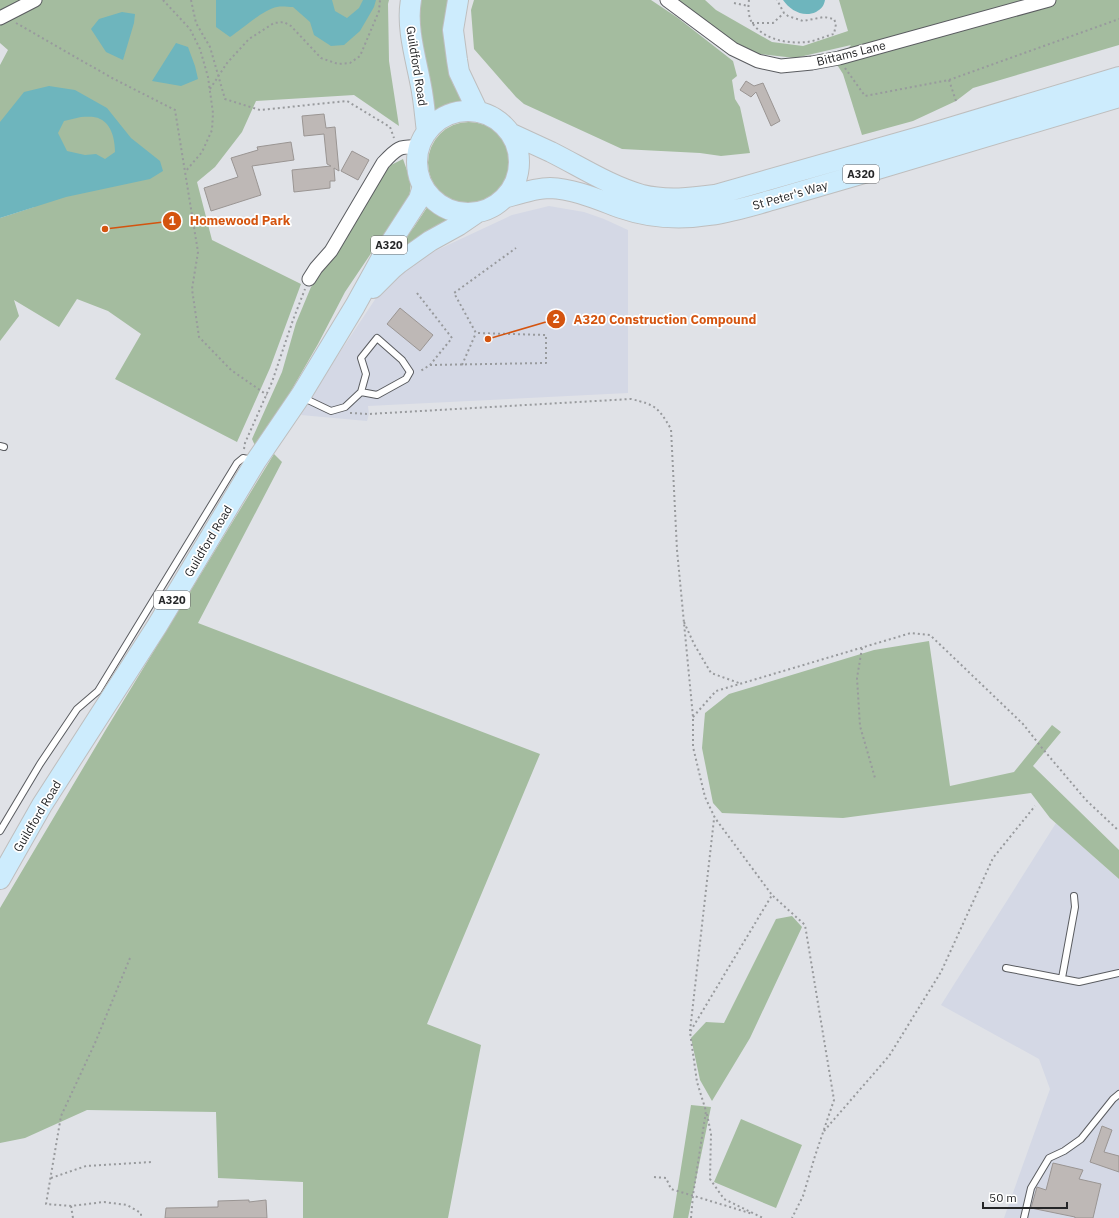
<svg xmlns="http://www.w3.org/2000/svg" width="1119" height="1218" font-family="'IBM Plex Sans',sans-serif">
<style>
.built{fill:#d4d8e5}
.green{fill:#a4bc9f}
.water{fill:#6eb5bd;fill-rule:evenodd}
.building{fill:#beb8b6;stroke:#9a9593}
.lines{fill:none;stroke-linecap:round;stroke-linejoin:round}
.service-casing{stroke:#5a5c60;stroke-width:8}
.minor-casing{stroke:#5a5c60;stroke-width:15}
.primary-casing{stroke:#bebebe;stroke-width:22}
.path{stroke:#989a9d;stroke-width:2;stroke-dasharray:2 3;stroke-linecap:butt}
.service{stroke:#fff;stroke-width:6}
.minor{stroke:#fff;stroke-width:13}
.primary{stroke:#cdecfd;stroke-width:20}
.labels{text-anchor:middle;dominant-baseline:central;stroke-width:3.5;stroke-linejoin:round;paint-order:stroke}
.shield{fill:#fff;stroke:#666768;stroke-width:1}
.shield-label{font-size:11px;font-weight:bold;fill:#252628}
.street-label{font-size:12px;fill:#252628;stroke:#fff}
.leader{fill:none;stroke:#d4540f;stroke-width:1.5}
.callout-dot{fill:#d4540f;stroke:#fff;stroke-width:1.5}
.mark-label{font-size:12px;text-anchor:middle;font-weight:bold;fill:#fff}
.callout-label{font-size:13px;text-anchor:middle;font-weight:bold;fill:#d4540f;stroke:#fff;stroke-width:3.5;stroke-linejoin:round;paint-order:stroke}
</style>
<rect width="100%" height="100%" fill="#e0e2e7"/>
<path class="built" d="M549,206L584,212L604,219L628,230V393L368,406L369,414L367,421L301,415L308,400L384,286L420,258L512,215Z
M1056,823L1119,879V1218H1004L1050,1089L1039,1059L941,1005Z"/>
<path class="green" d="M0,0H389L388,4L389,61L399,126L354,95L256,101L242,132L215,167L197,182L212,240L301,284L270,368L237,442L115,379L141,334L108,311L77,299L59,327L14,300L19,316L0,341V218L34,207L0,171V65L8,50L0,43Z
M420,0H451L444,24L445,46L448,66L453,84L466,106C454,109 440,112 431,121L417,19Z
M474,0H651L678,18L733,61L737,76L732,80L735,99L740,107L750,153L721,156L700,153L622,149L524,104L516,97L474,49L471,10Z
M679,0H705L716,10L772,42L803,46L848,31L839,0H1119V45L973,88L956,101L913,121L862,135L843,74L836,63L851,45L795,58L751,53L696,16Z
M428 163a41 41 0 1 1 82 0a41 41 0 1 1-82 0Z
M403,159L411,182L409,200L378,243L345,292L318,344L257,450L252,439L282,372L296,323L311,287L337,252L380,178L391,165Z
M428,206L439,216L453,220L395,260L396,250L414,227Z
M274,454L282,462L198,623L540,754L427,1024L481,1045L448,1218H303V1182L218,1178L216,1112L87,1110L25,1138L0,1143V908L105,731Z
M929,641L950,786L1014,772L1052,725L1061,732L1033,766L1119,850V879L1050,818L1031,793L843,818L722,813L713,803L702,748L705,713L729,694L874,650Z
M792,916L802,927L750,1038L712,1101L700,1080L691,1038L706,1022L724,1023L776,919Z
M691,1105L711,1107L688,1218H673Z
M741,1119L802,1145L776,1208L714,1182Z"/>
<path class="water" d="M216,0H332L335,11L347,18L359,8L363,0H376L374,7L360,31L344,45L331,46L314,35L310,22L293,7C288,7 282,6 277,7C264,9 242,29 230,37L216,27Z
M783,0H825C824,6 821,9 816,12C803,18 790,10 783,0Z
M122,12L135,14L134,23L123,60L106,52L91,29L99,19Z
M176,43L188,47L195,66L198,79L181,86L152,81Z
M49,86L75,90L107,108L131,138L160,161L163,171L150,179L66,197L0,218V122L24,92ZM81,117C87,117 95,116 100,119C112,124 115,141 115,152L105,159L96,154L85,155L67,151L58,133L64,121Z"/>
<path class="building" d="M746,81L754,86L763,83L780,121L771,126L756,92L751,97L740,90Z
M324,114L326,128L335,127L339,171L334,168L335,181H330V188L294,192L292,170L331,166L327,164L324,134L304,136L302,116Z
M291,142L294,160L252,166L261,195L211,211L204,188L238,177L231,158L258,150L257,147Z
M352,151L369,160L358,180L341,171Z
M400,308L433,335L420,351L387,324Z
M1102,1126L1112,1130L1104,1152L1119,1156V1172L1090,1162Z
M1053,1163L1083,1170L1079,1179L1101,1184L1093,1218H1075V1217L1031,1208L1037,1187L1046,1190Z
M249,1200V1202L266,1200L267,1218H165L166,1208L218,1207V1201Z"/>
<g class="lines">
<defs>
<path id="service" d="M303,396L308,400L331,411L345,407L361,392L366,374L361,358L377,338L402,360L410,372L406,379L377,395L361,392
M0,446L4,447
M0,831L40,764L77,709L98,691L237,463L243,458L252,460
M1006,968L1079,982L1119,973
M1062,978L1075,907L1074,896
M1024,1218L1031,1188L1049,1158L1064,1151L1081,1139L1113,1099L1119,1094"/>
<path id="minor" d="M667,0L733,49L758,61L781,66L812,63L839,58L1049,0
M0,18L35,0
M309,279L316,268L331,251L383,163C397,148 399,146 419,147"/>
<path id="primary" d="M411,0C406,27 416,59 421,86C424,101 425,116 427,132
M458,0L453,30L457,60L459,72L478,112
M417 162a51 51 0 1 1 102 0a51 51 0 1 1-102 0Z
M512,134C525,140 538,146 551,152C581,167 610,186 642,195C666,201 692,198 715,195L926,135L1119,77
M504,198C518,194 535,188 550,188C575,189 599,200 621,208C650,218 679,220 710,215C731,212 751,206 772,200C802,191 831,183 861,174C947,149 1033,123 1119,97
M373,288L393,268L399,263L430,241L459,225L478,212
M0,879L42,805L157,626L256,461L301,395L355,306L386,250L419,199L423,186"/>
</defs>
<use href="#service" class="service-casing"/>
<use href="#minor" class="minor-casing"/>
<use href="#primary" class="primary-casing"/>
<path class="path" d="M163,0L190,29L200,49L208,77L213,113L212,130L202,152L185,172
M191,0L196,23L210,47L225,99L260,110L347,101L390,127L394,138
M749,0C748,7 748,18 753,24C765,40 788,44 807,42C816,41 825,36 834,34L836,24L834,19L824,17L803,21L788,16L784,13L777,0
M734,3L748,6
M16,23L112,78L175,110L198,252L192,289L199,337L231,370L267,395
M752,23H773L784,13
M845,68L865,96L949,80L1119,19
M949,80L956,101
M210,89L227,63L249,39L274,23L284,22L291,26L321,58L338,64L350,63L360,56L379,11L380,0
M417,293L452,338L430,365L419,372
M430,365L546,363V335L476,333L454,293L516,248
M462,365L476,333
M350,413L369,414L631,399C656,405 658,407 671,429L677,550L693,717V747L705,797L715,818L772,895L690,1032L697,1082L706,1111L693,1195L691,1218
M244,449L245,443L272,382L293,320L305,289
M684,622L694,644L711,673L739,683
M862,648L857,678L860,726L875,778
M693,717L716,691L911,633L930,635L1023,724L1042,748L1086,800L1119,831
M773,896L805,925L834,1100L815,1156L803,1196L792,1218
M130,958L95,1043L61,1116L46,1204L71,1206L104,1202L127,1205L141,1213V1218
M690,1031L714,819
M707,1114L711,1134L710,1179L724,1199L763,1218
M824,1131L889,1056L941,972L993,858L1035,806
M654,1177L666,1178L671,1189L753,1214
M51,1178L86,1166L152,1162
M71,1206L73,1218"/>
<use href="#service" class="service"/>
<use href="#minor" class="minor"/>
<use href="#primary" class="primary"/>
</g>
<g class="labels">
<g class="shield">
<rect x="843" y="165" width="36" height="18" rx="3"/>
<rect x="371" y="236" width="36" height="18" rx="3"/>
<rect x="154" y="591" width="36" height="18" rx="3"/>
</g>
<g class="shield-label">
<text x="861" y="174">A320</text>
<text x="389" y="245">A320</text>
<text x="172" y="600">A320</text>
</g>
<g class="street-label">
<text transform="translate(851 53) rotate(-14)">Bittams Lane</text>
<text transform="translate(417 66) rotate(81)">Guildford Road</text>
<text transform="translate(790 195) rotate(-16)">St Peter's Way</text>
<text transform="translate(208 541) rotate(-59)">Guildford Road</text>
<text transform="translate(37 816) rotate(-59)">Guildford Road</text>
</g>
</g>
<path class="leader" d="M105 229L172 221M488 339L556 319"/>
<g class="callout-dot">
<circle cx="105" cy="229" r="4"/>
<circle cx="488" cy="339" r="4"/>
<circle cx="172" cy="221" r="10"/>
<circle cx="556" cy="319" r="10"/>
</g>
<g class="mark-label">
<text x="172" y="225">1</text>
<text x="556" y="323">2</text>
</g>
<g class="callout-label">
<text x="240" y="225">Homewood Park</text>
<text x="665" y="324">A320 Construction Compound</text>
</g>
<path d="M983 1202v6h84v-6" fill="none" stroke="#252628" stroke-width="2"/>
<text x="989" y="1202" font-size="12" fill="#252628" stroke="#ffffff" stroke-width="3" paint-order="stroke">50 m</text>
</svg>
